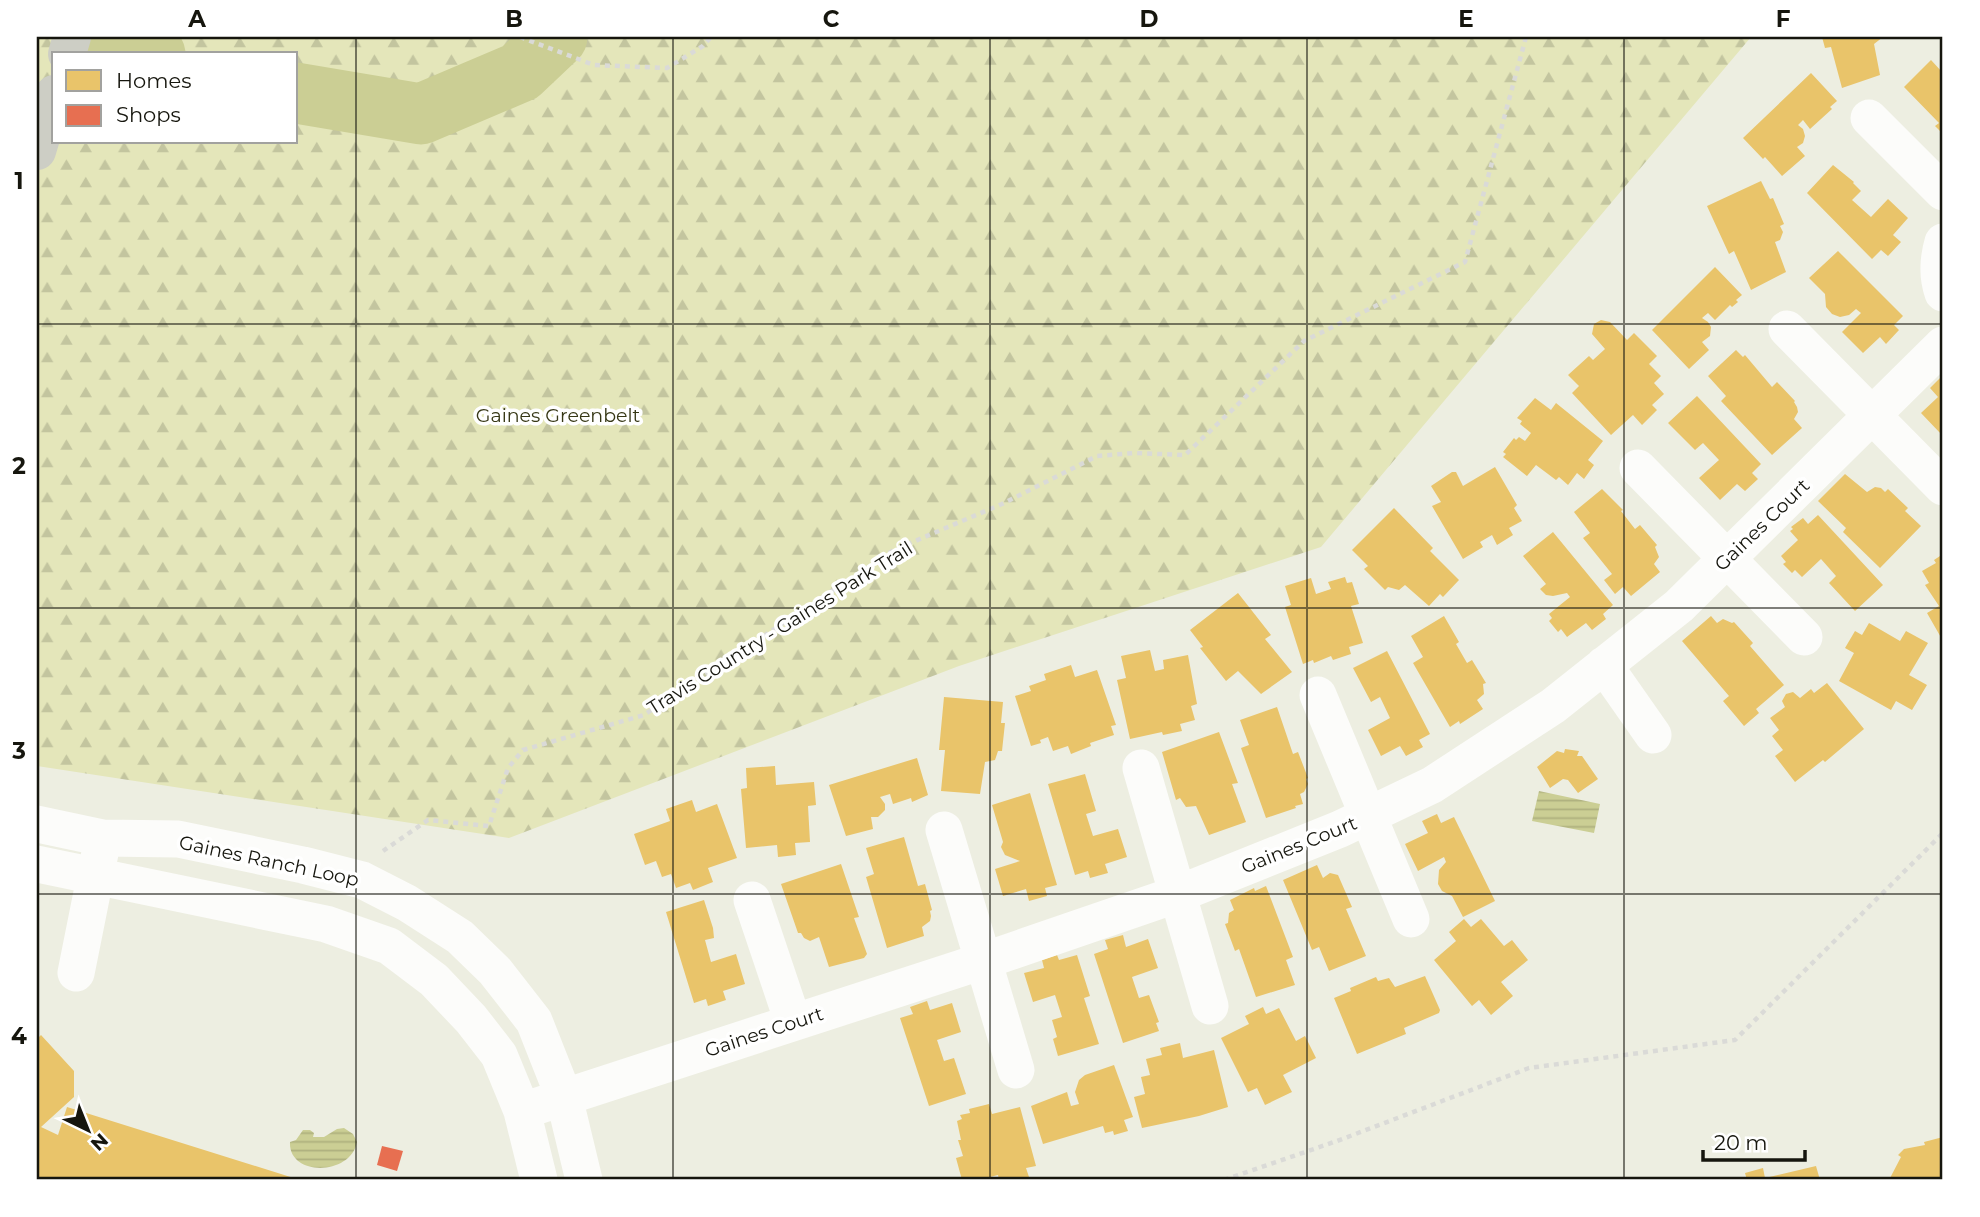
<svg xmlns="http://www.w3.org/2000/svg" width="1980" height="1217" font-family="Montserrat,sans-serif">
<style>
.forest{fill:url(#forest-firs);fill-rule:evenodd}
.water{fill:url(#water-rules)}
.homes{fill:#e9c46a}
.shops{fill:#e76f51}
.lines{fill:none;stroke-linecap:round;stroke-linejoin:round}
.river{stroke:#cbce94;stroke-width:61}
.path{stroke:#dadad7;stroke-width:4.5;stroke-dasharray:5 5;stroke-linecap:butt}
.minor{stroke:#fcfcfa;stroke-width:37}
.major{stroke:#cdcec5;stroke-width:38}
.grid{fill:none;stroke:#16160e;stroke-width:2;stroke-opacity:0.55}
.labels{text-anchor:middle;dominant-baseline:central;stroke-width:7;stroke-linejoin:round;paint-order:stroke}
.park-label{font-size:19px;fill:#363715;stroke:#fff}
.street-label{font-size:19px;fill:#16160e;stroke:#fff}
.neatline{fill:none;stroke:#16160e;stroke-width:2.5}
.grid-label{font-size:23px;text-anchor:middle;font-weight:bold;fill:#16160e}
</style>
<defs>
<pattern id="forest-firs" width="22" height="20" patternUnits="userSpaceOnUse" patternTransform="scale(1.75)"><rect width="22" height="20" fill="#e4e6ba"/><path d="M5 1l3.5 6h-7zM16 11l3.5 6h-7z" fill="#c3c59f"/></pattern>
<pattern id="water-rules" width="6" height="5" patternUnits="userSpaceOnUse" patternTransform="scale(1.75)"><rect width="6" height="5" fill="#cbce94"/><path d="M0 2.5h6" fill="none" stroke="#aeb07e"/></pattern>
</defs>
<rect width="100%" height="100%" fill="#edeee1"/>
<path class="forest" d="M37,37H1751L1321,547L959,666L509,838L37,766ZM54,54H296V142H54Z"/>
<path class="water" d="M1539,791L1600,804L1594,833L1532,821Z
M344,1128L353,1134L357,1142C351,1176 288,1177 290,1142L296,1140L303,1130H310L314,1133L313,1137H324L337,1129Z"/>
<path class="homes" d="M1822,37H1883L1874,44L1880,75L1842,88L1831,47L1825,48Z
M1931,60L1943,73V134L1935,126L1939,123L1904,87Z
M1811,73L1837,101L1830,107L1832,109L1810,129L1803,120L1798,125L1803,129L1805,136L1803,143L1797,147L1805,156L1782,176L1765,157L1763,159L1743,138Z
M1833,165L1854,182L1853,183L1861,191L1852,200L1871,217L1888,199L1908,218L1893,235L1901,242L1888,256L1881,250L1872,259L1807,193Z
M1761,181L1770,199L1773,198L1784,224L1780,226L1783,232L1780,240L1775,242L1786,272L1751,290L1734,251L1729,254L1707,206Z
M1838,251L1903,316L1894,325L1899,330L1886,344L1880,337L1863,353L1842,332L1861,313L1856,309L1849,315L1840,317L1832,314L1826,307L1825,294L1809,278Z
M1715,267L1742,295L1736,300L1738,302L1732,307L1730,305L1715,320L1708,313L1702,318L1708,322L1711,327L1710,336L1702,342L1709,350L1689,369L1652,330Z
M1601,320L1610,322L1627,340L1634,333L1657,356L1649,364L1661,376L1654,383L1664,394L1652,405L1657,410L1642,425L1633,415L1611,435L1572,393L1579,386L1568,375L1589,356L1593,360L1605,349L1592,334L1594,324Z
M1736,350L1743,357L1745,355L1772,387L1777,382L1795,401L1794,402L1797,407L1798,412L1794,419L1802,428L1772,455L1721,401L1726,396L1708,376Z
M1943,375V432L1941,434L1921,413L1938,397L1930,388Z
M1697,396L1761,464L1752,473L1758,479L1745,491L1737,484L1720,500L1699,478L1719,460L1703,443L1695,450L1668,423Z
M1535,398L1551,410L1556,403L1603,441L1588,460L1594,465L1584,479L1577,473L1568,485L1559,477L1556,480L1536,465L1527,476L1503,457L1506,454L1503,452L1514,438L1516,440L1519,437L1525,441L1531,433L1520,424L1522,421L1517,418Z
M1495,467L1517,505L1514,508L1522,521L1509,528L1513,535L1497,545L1492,535L1480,542L1483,547L1463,559L1432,506L1441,502L1431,486L1452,472H1456L1463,486Z
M1845,474L1867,492L1875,487L1881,488L1885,492L1888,489L1908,508L1905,511L1921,526L1880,568L1843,532L1846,528L1818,501Z
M1602,489L1623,510L1621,511L1635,529L1640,525L1657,545L1655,547L1659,557L1654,564L1660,572L1631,596L1623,587L1615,594L1604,580L1612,574L1583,538L1590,533L1574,512Z
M1394,508L1433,548L1430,551L1459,580L1443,597L1440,594L1429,606L1405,585L1399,590L1388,587L1385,590L1364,569L1368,566L1352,550Z
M1818,515L1883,585L1855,611L1829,583L1836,576L1821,559L1802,577L1795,570L1792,573L1783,564L1786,562L1781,556L1798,540L1790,531L1793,529L1791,527L1803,518L1808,524Z
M1553,532L1613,605L1603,614L1606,619L1592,630L1586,623L1567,637L1561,629L1558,632L1549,621L1552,618L1549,614L1570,597L1567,593L1553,596L1546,595L1540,589L1546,584L1523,556Z
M1943,554V641L1927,613L1939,606L1925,585L1929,583L1922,571L1936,563L1934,560Z
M1345,577L1347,583L1352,582L1359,604L1351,606L1363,643L1349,647L1351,654L1333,660L1331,656L1314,663L1313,660L1303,664L1285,607L1291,605L1285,586L1311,578L1316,594L1331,589L1328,582Z
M1238,593L1271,635L1265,639L1292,672L1261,694L1238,671L1226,681L1200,648L1203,647L1190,630Z
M1444,616L1459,642L1456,644L1467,663L1472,660L1486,683L1483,684L1484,694L1477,700L1483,709L1460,724L1459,721L1450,727L1413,663L1423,657L1411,636Z
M1711,616L1717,623L1723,619L1732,623L1734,622L1753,643L1750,646L1784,685L1756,709L1759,713L1744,726L1723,701L1729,696L1682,641Z
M1869,623L1900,641L1906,631L1928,643L1909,675L1927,685L1912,710L1896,701L1891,710L1839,681L1854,653L1845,648L1855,631L1862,635Z
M1150,650L1155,671L1164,669L1163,660L1188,655L1197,704L1191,706L1195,720L1180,724L1182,731L1163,735L1162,732L1130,739L1117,680L1126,678L1121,656Z
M1387,651L1430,734L1419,740L1423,747L1406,756L1400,746L1381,756L1368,730L1390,718L1380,697L1371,702L1353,668Z
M1071,665L1075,677L1097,670L1116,725L1111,726L1114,735L1090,743L1091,746L1071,754L1068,746L1053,751L1048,737L1040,740L1041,743L1031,746L1015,696L1031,691L1029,686L1046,680L1044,674Z
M1827,683L1864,729L1825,762L1823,760L1795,782L1775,756L1783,750L1772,736L1779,730L1770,718L1785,707L1782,701L1786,694L1793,692L1800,698L1811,689L1814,693Z
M944,697L1003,702L1001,723H1005L1002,751H998L995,760L985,762L980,794L941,791L945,750H939Z
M1277,707L1293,754L1298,752L1308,778L1306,779L1308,784L1304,792L1300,794L1303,804L1295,806L1296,808L1266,818L1241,748L1249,745L1240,720Z
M1219,732L1238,783L1232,784L1246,822L1209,835L1196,806L1186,807L1180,798L1176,800L1162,752Z
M1565,749L1579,751L1577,756H1582L1598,779L1578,793L1568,780L1563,779L1550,788L1537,767L1557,751L1564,753Z
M917,758L928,795L912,802L911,798L893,804L890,794L880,797L885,804V810L878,817H871L873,829L846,836L829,785Z
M775,766L776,785L814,782L816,805L808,806L810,842L795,843L796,855L778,857L777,845L746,848L741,789L747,788L746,768Z
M1085,774L1096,811L1086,814L1093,836L1118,829L1127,857L1105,864L1108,873L1090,878L1088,871L1075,875L1048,784Z
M1030,793L1057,885L1045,888L1047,896L1029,901L1026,889L1003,896L995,869L1020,861L1005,855L1001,847L1003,842L992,805Z
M692,800L696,812L717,804L737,858L708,868L713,882L693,890L690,883L676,888L671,874L662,877L656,861L645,865L634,834L670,821L666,809Z
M1437,814L1441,823L1454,817L1495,901L1463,917L1452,896L1442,891L1438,884L1439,870L1446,862L1444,857L1418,871L1405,844L1428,833L1422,821Z
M904,837L918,886L925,884L932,910L930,911L931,916L930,921L922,927L924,936L887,948L866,877L874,874L866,848Z
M841,864L859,917L854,918L867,954L864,958L829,967L819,937L810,941L804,938L801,933H798L781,884Z
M1317,865L1323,878L1330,873L1338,875L1352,907L1346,909L1366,956L1329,971L1319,947L1312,950L1283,880Z
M1266,886L1293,957L1286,960L1295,985L1256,997L1239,949L1235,951L1225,924L1228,923L1229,913L1234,910L1230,900L1254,888L1255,891Z
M704,900L713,928L714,938L705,940L711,962L736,954L745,984L723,991L726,1000L708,1006L706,999L694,1003L666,912Z
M1464,919L1471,927L1481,919L1504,946L1512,940L1528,960L1501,982L1513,996L1491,1015L1479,1000L1472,1006L1434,960L1456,941L1449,932Z
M1123,935L1126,947L1148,939L1158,968L1132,977L1139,998L1149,995L1159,1022L1156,1023L1159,1031L1123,1043L1094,954L1108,949L1105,940Z
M1057,955L1059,960L1077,955L1090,996L1084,998L1099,1044L1058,1056L1053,1039L1057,1037L1052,1020L1062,1017L1055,995L1033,1002L1024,973L1044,968L1042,960Z
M1425,976L1440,1010L1439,1013L1404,1028L1406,1034L1357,1054L1334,998L1351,991L1350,988L1376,977L1378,981L1389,978L1395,987Z
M927,1001L930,1010L952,1003L961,1032L937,1040L944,1061L954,1058L966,1094L929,1106L900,1018L913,1014L910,1007Z
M1263,1007L1266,1014L1279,1008L1296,1041L1305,1036L1316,1058L1283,1075L1292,1092L1265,1105L1257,1088L1248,1092L1221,1038L1249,1024L1245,1016Z
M41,1035L74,1071V1097L41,1127L58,1135L67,1107L300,1180H37V1039Z
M1180,1043L1183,1058L1214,1050L1228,1107L1199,1116L1142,1128L1134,1097L1145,1094L1141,1077L1150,1075L1146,1059L1162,1055L1160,1048Z
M1114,1065L1133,1117L1124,1120L1128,1131L1114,1135L1113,1131L1105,1133L1103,1126L1043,1144L1031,1106L1067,1092L1071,1106L1079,1104L1075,1092L1079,1080L1085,1075Z
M989,1104L992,1114L1020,1107L1036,1166L1026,1168L1030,1180H999L998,1175L986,1178V1180H962L956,1158L963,1156L958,1140H961L957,1121L962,1119L960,1115L970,1113L969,1109Z
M1943,1137V1180H1889L1901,1157L1898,1155L1904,1149L1925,1145L1924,1142Z
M1816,1166L1820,1180H1747L1745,1173L1763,1168L1765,1178Z"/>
<path class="shops" d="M382,1146L403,1151L397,1171L377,1165Z"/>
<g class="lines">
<path class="river" d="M114,37L140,50L155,54
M296,93L421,114L520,72L557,37"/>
<path class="path" d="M520,37L594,65L667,68L703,46L711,37
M383,851L428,820L489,826L508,768L523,750L644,715L894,550L1002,504L1097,456L1134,453L1185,455L1304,341L1465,262L1526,37
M1224,1180L1337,1141L1529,1068L1735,1040L1943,833"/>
<path class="minor" d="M1869,118L1943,192
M1943,242C1938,259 1937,276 1943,293
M1787,329L1943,487
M1638,468L1804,637
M1604,665L1653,735
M1318,695L1411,919
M1141,768L1210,1006
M37,824L103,838L178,839L303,865L362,880L407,903L460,937L495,971L534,1021L564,1097L584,1180
M944,830L1016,1070
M37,864L326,924L389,946L434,980L471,1019L499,1055L522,1111L539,1180
M752,900L793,1022
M76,973L100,853
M522,1111L983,961L1178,894L1340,829L1432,785L1553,706L1679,606L1943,345"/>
<path class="major" d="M67,54L72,37
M37,151L54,94"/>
</g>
<path class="grid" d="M356,37V1180M673,37V1180M990,37V1180M1307,37V1180M1624,37V1180M37,324H1943M37,608H1943M37,894H1943"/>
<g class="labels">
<g class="park-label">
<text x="558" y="415">Gaines Greenbelt</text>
</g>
<g class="street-label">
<text transform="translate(1762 525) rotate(-44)">Gaines Court</text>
<text transform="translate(780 628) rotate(-32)">Travis Country - Gaines Park Trail</text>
<text transform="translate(1299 845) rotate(-22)">Gaines Court</text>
<text transform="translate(269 861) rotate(12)">Gaines Ranch Loop</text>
<text transform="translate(764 1032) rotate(-18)">Gaines Court</text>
</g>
</g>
<rect width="1980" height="1217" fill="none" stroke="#ffffff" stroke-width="77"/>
<rect x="52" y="52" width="245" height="91" fill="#ffffff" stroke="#a2a29f" stroke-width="2"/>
<rect x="66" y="70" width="35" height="21" fill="#e9c46a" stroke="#a2a29f" stroke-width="2"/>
<text x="116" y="88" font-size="21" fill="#16160e">Homes</text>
<rect x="66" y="105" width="35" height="21" fill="#e76f51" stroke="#a2a29f" stroke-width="2"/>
<text x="116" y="122" font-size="21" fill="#16160e">Shops</text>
<g transform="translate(88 1130) rotate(137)" stroke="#ffffff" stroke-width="5" paint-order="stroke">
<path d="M0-5L12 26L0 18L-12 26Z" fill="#16160e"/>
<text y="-10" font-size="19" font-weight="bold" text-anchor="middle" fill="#16160e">N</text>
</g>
<path d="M1703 1150v10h102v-10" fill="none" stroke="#16160e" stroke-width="3.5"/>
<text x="1714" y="1150" font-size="21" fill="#16160e" stroke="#ffffff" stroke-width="5" paint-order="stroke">20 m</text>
<rect x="38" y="38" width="1903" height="1140" class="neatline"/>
<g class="grid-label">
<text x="197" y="27">A</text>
<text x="514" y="27">B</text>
<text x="831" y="27">C</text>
<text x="1149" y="27">D</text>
<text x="1466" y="27">E</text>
<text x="1783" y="27">F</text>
<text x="19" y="189">1</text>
<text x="19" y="474">2</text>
<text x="19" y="759">3</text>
<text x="19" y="1044">4</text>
</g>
</svg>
